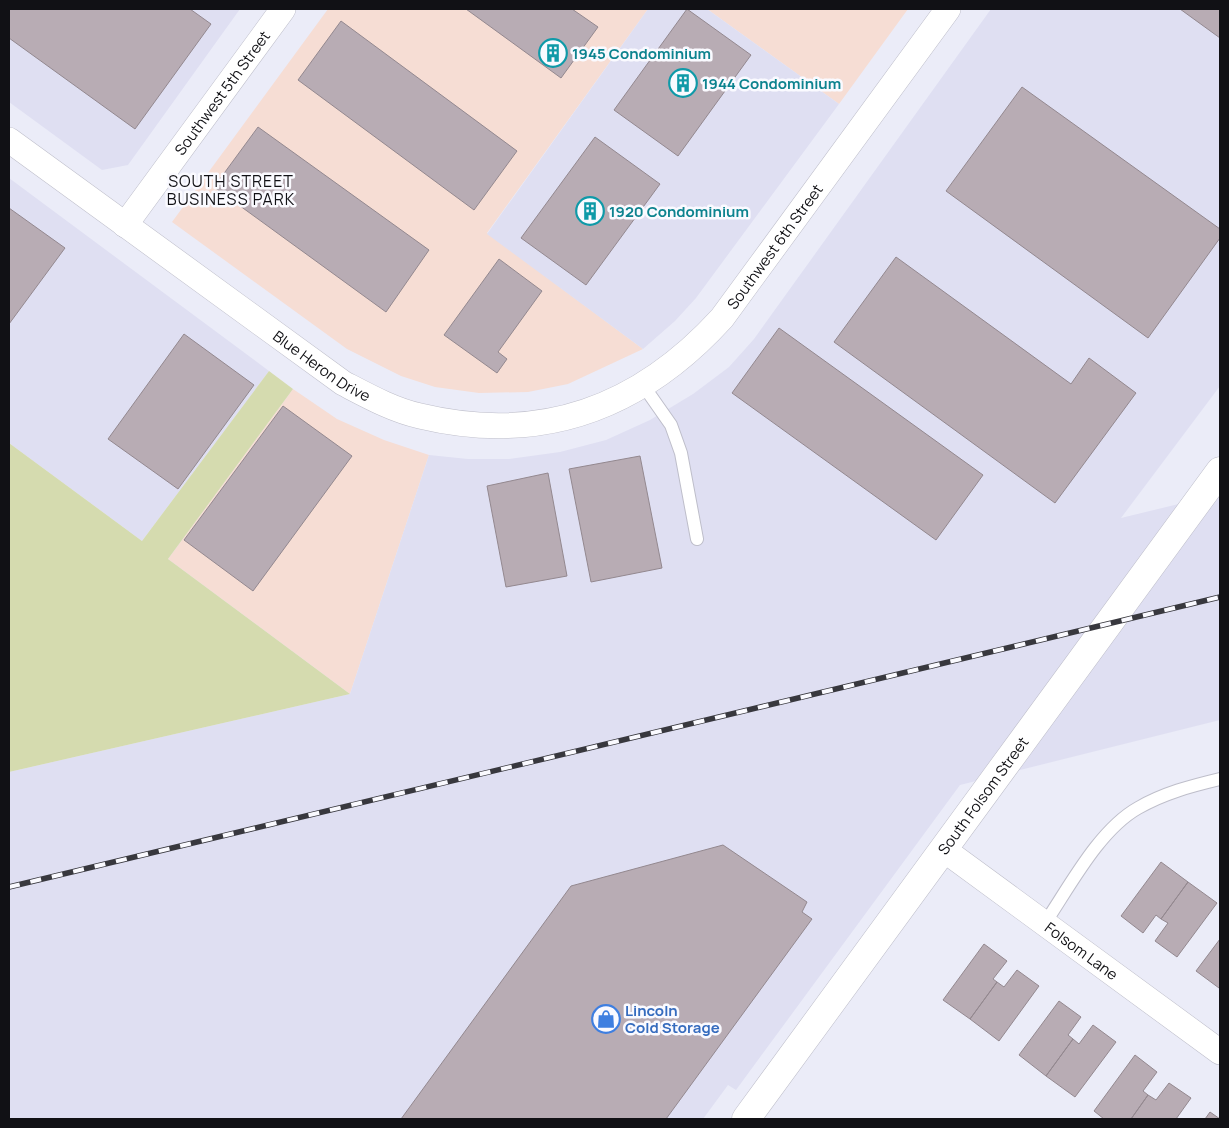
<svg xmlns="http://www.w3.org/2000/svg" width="1229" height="1128" font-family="Manrope,sans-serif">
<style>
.commercial{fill:#f6ddd4}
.built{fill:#dfdff2}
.green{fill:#d5dbaf}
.building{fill:#b8acb4;stroke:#93888f}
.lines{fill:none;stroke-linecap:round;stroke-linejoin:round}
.lane-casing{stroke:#bebeca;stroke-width:14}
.street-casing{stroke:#bebeca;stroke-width:26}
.secondary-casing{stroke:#bebeca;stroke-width:29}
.lane{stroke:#fff;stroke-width:12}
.street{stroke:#fff;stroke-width:25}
.secondary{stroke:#fff;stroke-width:28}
.rail-casing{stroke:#38383e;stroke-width:5.5}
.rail{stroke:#fafaff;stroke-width:4;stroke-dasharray:11;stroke-linecap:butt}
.labels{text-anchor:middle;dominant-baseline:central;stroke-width:5;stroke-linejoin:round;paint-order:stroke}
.culture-label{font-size:15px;font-weight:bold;fill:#0d838f;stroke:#fafaff;text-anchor:start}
.street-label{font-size:15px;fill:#111115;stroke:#fafaff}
.shop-label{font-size:15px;font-weight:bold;fill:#366cbe;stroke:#fafaff;text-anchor:start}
.neighbourhood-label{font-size:16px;letter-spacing:1px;fill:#111115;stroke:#fafaff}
</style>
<rect width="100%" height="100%" fill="#ebecf8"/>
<path class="commercial" d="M328,9H648L487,233L643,349L568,384L528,392L479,393L435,387L401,376L347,349L172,222Z
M707,9H908L839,104Z
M293,389L337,419L384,440L429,455L350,694L168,559Z"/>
<path class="built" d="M9,9H240L128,165L102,170L9,102Z
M648,9H707L839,104L696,298L675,321L643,349L487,234Z
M991,9H1220V386L1121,518L1220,494V720L960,785L736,1090L728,1085L703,1119H9V772L350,694L429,455L468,459H509L560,452L606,440L650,420L693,394L729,367L754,339Z
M9,178L269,371L142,541L9,443Z"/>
<path class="green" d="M269,371L293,389L168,559L350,694L9,772V443L142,541Z"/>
<path class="building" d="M9,9H190L211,24L135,129L9,38Z
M466,9H572L598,27L561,78Z
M687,9L751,55L678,156L614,110Z
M1180,9H1220V38Z
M341,21L517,151L474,210L298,80Z
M1022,87L1220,229V238L1148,338L946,191Z
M258,127L429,250L386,312L214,187Z
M595,137L660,184L586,285L521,238Z
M9,208L65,248L9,324Z
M896,257L1071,384L1089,358L1136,393L1055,503L834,342Z
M499,259L542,291L498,352L507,359L497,373L444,335Z
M779,328L983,475L936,540L732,393Z
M184,334L254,385L178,489L108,439Z
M283,406L352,456L253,591L184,540Z
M640,456L662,568L591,582L569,469Z
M548,473L567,576L506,587L487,486Z
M723,845L807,902L802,912L812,919L666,1119H401L571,886Z
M1161,862L1188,882L1161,919L1156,915L1143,933L1121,916Z
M1188,882L1217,903L1177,957L1155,941L1168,923L1161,919Z
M1220,939V986L1219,988L1196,971Z
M984,944L1007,961L993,979L997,982L970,1019L943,1000Z
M1017,970L1039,986L999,1041L970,1019L997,982L1004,987Z
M1059,1001L1081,1017L1068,1035L1073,1039L1046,1076L1019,1055Z
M1093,1025L1116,1042L1075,1097L1046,1076L1073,1039L1079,1044Z
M1135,1055L1157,1072L1143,1091L1148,1095L1131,1119H1104L1094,1111Z
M1169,1083L1191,1098L1176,1119H1131L1148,1095L1156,1100Z
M1210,1112L1220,1119H1205Z"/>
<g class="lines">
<defs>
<path id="lane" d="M643,385L671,425L681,453L697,539
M1045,923C1070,886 1099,830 1138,808C1164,793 1191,786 1220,779"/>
<g id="street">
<path id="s1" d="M9,140L343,383C368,396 393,410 420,416C541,445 640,408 722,318L948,9"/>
<path id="s2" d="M125,225L283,9"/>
<path id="s3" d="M943,849L1220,1052"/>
</g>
<g id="secondary">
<path id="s4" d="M746,1119L1220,471"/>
</g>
</defs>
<use href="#lane" class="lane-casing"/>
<use href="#street" class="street-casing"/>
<use href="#secondary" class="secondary-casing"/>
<use href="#lane" class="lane"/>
<use href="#street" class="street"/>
<use href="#secondary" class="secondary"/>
<defs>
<path id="rail" d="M9,887L1220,597"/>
</defs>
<use href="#rail" class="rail-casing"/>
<use href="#rail" class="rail"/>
</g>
<defs>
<symbol id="building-ring" viewBox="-11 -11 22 22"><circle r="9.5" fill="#fafaff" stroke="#0f9aa8" stroke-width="1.5"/><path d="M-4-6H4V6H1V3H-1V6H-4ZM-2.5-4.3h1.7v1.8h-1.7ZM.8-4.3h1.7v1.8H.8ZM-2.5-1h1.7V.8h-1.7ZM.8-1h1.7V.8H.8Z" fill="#0f9aa8"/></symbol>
<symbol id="shop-ring" viewBox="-11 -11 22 22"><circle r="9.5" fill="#fafaff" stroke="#3f7fe0" stroke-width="1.5"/><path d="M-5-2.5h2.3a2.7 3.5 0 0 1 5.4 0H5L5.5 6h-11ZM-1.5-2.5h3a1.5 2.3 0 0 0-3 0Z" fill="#3f7fe0"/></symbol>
</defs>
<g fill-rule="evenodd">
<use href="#building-ring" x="537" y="37" width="32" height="32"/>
<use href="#building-ring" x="667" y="67" width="32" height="32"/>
<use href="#building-ring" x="574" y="195" width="32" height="32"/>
<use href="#shop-ring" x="590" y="1003" width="32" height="32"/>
</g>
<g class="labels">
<g class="culture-label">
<text x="572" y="53">1945 Condominium</text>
<text x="702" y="83">1944 Condominium</text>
<text x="609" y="211">1920 Condominium</text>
</g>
<g class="street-label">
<text stroke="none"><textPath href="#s2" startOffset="164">Southwest 5th Street</textPath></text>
<text stroke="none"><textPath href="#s1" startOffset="921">Southwest 6th Street</textPath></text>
<text stroke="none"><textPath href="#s1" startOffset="386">Blue Heron Drive</textPath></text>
<text stroke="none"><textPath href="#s4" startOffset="401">South Folsom Street</textPath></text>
<text stroke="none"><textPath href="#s3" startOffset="172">Folsom Lane</textPath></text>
</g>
<g class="shop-label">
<text x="625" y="1010">Lincoln<tspan x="625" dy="17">Cold Storage</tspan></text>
</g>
<g class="neighbourhood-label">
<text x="231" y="181">SOUTH STREET<tspan x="231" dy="18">BUSINESS PARK</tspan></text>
</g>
</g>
<rect width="1229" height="1128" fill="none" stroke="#111115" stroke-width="20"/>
</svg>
